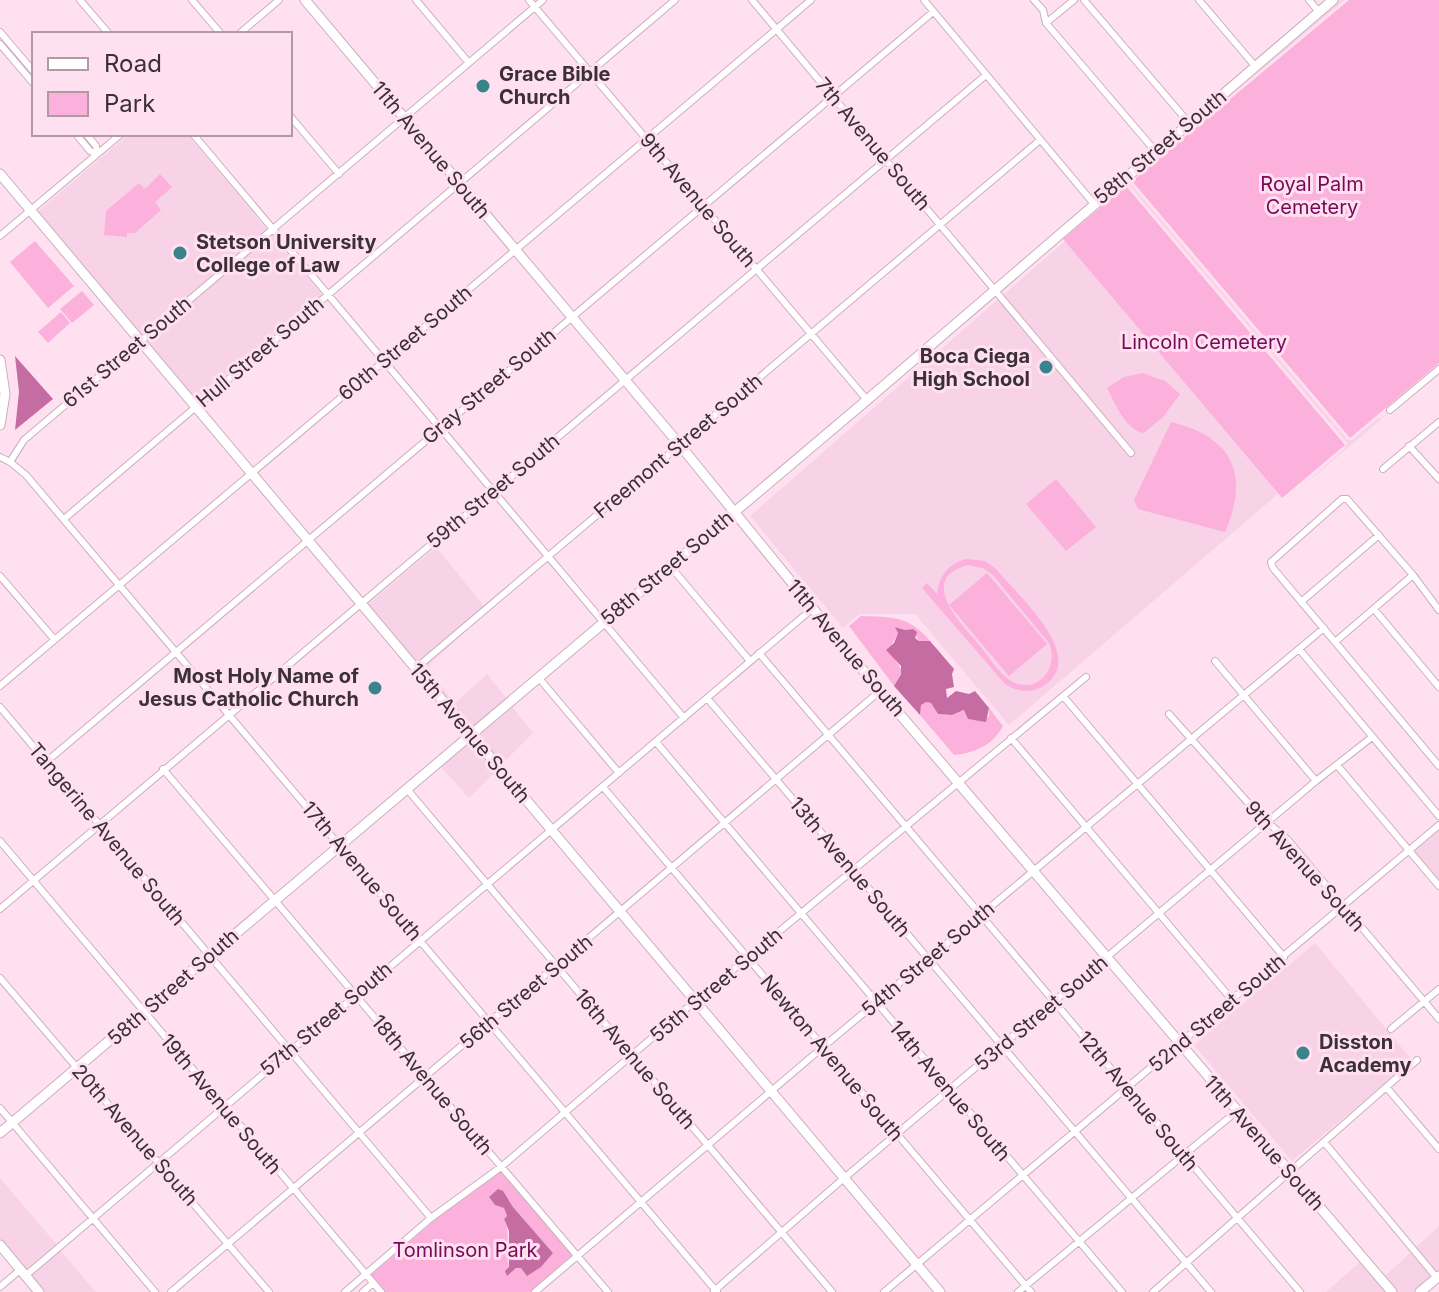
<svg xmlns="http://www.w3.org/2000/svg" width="1439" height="1292" font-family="Inter,sans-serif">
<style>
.built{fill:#f8d2e7}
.green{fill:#fbb1db;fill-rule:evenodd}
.water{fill:#c56da2}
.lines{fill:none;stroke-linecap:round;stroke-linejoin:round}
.street-casing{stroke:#cbaebd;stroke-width:8}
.secondary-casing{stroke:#cbaebd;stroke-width:11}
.street{stroke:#fff;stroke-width:6}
.secondary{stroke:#fff;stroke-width:9}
.poi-dot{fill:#3b838b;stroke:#ffe0f0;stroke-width:3}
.labels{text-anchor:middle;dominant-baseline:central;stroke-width:6;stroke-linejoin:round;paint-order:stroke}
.poi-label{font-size:20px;font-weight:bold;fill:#3c3037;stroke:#ffe0f0;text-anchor:start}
.street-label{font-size:20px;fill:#3c3037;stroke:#ffe0f0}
.park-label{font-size:20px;fill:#780958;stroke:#ffe0f0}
</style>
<rect width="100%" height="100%" fill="#ffe0f0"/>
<path class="built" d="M1338,0H1345L1131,179L1130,183L1348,440H1352L1378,418L1380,419L1439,370L1289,498L1346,447L1347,443L1128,184H1124L1061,235Z
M129,134H187L322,295L196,400L37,212Z
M1065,241L1278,494L1009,725L915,614H859L843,628L750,516Z
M436,547L484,606L416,664L366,606Z
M488,611L434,660L427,669L455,703L487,674L507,699L471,729L420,669Z
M510,704L533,733L501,765L475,734Z
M470,738L497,770L469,798L439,765Z
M1439,829V881L1414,851Z
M1315,943L1412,1060L1292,1161L1194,1045Z
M0,1178L57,1245L26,1271L0,1240Z
M1439,1226V1272L1438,1273L1416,1247Z
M60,1250L96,1292H44L30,1276Z
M1411,1252L1433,1278L1416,1292H1396L1384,1277Z
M1361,1261L1388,1292H1326Z"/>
<path class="green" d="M1349,0H1439V363L1350,438L1132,181Z
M160,174L172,187L155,202L161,210L135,233H127V237L104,235L106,211L139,183L145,189Z
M1126,186L1345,445L1282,498L1063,239Z
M35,241L74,286L48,308L10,262Z
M82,291L94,305L72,323L60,309Z
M61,312L70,323L48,343L38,332Z
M1142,373L1165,381L1180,394L1163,417L1144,433C1125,430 1115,403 1107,388L1124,377Z
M1171,422C1233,437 1250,474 1225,532L1138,509L1134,500Z
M1056,479L1096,527L1066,551L1026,504Z
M966,559L985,561L996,569C1016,594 1088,655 1045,685C1032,694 1017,692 1005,684L922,588L927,583L937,594C939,576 948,564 966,559ZM968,565L983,568L992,574L1049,643C1059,665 1041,693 1015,683C1001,677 990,658 981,647C963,626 915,579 968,565Z
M987,573L1047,644L1009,676L949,605Z
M861,616C893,617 909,616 930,641H919L912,629L905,630L896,627L898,633L889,649L902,671L894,686L849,626Z
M926,702L931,703L938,714L952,715L965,710L967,715L989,717V708L1003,726C993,745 975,753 954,755L920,715L921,705Z
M501,1171L572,1255L530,1292H385L371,1275L456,1202ZM489,1197L509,1200L513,1207L553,1253L510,1271C504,1253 512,1237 504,1219L507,1216L504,1208L495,1205Z"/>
<path class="water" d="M15,356L53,399L15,430L19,392Z
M895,627L905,630L913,629L917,632L915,638L919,641H930L954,669L952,674L954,687L946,689L947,698L956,691L969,694L975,691L989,708L986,722L968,719L964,710L952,715L938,714L931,703L926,702L921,705L920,715L894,686L901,674V666L886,650L894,643L898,633Z
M498,1189L503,1191L513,1207L553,1253L541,1267L527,1276L521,1268H516L507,1276L505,1271L509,1267V1231L504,1219L507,1216L504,1208L495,1205L489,1197Z"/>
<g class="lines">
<defs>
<path id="street" d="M80,0L109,34
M192,0L221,34
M416,0L469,63
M529,0L867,400
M752,0L1131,453
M924,0L1094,204
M1034,0L1043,10L1046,23L1156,152
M1084,0L1189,123
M1199,0L1255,66
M1309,0L1319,12
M1046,23L1074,0
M0,32L34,72
M239,34L279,0
M0,44L34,84
M290,116L339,174
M76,134L90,151L97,154
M86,134L96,146L97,154
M193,134L684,718
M0,236L121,134
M1390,410L1439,369
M1409,446L1439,479
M0,457L10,462L26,475L717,1292
M10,462L24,440L543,0
M1383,469L1439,422
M64,519L675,0
M670,566L750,661
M0,576L54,639
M1301,602L1379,535
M1374,609L1439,687
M1439,610L1413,575L1347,499H1342L1271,562L1273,568L1439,766
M1335,642L1413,575
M1299,649L1439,816
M759,653L1300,1292
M1215,661L1316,781
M415,669L1040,140
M538,677L619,773
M0,686L811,0
M1063,696L1284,957
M707,698L1211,1292
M0,707L431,1218
M1169,714L1258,814L1287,839L1439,1019
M1011,738L1233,1001
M656,742L1122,1292
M46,762L933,12
M1337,765L1439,886
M163,769L608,1292
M603,787L1031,1292
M406,788L832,1292
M0,841L381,1292
M0,909L986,75
M0,978L269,1292
M1391,1029L1439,989
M1387,1088L1439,1149
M0,1108L155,1292
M1324,1142L1437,1278
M25,1276L812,609
M0,1287L20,1270
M714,1291L843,1179L1316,781L1372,737
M171,1292L880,691
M345,1292L431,1218L501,1167L694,1002L1086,677
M363,1292L373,1283
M535,1292L823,1047L1324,628
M884,1292L1439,825
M1018,1292L1237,1111
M1153,1292L1417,1060"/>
<path id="secondary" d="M305,0L679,444L880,691L1392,1292
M0,174L940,1292
M0,360L5,394L0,425
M0,1133L867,400L1333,0
M0,1245L39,1292
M1420,1292L1439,1276"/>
</defs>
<use href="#street" class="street-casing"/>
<use href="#secondary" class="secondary-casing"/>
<use href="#street" class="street"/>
<use href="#secondary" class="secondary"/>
</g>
<g class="poi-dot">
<circle cx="483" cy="86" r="8"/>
<circle cx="180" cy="253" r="8"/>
<circle cx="1046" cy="367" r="8"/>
<circle cx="375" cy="688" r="8"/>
<circle cx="1303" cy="1053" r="8"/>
</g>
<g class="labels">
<g class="poi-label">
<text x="499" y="74">Grace Bible<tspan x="499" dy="23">Church</tspan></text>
<text x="196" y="242">Stetson University<tspan x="196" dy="23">College of Law</tspan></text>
<text x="1030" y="356" text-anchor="end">Boca Ciega<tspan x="1030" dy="23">High School</tspan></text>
<text x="359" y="676" text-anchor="end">Most Holy Name of<tspan x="359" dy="23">Jesus Catholic Church</tspan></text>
<text x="1319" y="1042">Disston<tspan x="1319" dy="23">Academy</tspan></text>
</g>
<g class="street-label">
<text transform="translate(873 144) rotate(50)">7th Avenue South</text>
<text transform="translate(1160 147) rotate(-40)">58th Street South</text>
<text transform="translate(431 150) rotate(50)">11th Avenue South</text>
<text transform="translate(698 200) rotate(50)">9th Avenue South</text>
<text transform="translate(405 343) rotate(-40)">60th Street South</text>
<text transform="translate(127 352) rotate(-40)">61st Street South</text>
<text transform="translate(260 352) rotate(-40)">Hull Street South</text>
<text transform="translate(489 386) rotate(-40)">Gray Street South</text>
<text transform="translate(678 446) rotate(-40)">Freemont Street South</text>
<text transform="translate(493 491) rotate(-40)">59th Street South</text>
<text transform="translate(667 568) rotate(-40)">58th Street South</text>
<text transform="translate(846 648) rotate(50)">11th Avenue South</text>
<text transform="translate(470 733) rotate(50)">15th Avenue South</text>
<text transform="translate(107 834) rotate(50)">Tangerine Avenue South</text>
<text transform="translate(1305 866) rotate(48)">9th Avenue South</text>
<text transform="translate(850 867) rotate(50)">13th Avenue South</text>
<text transform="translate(362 871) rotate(50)">17th Avenue South</text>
<text transform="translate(928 959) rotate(-40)">54th Street South</text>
<text transform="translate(716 985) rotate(-40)">55th Street South</text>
<text transform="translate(173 987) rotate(-41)">58th Street South</text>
<text transform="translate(526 992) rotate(-40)">56th Street South</text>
<text transform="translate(1041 1013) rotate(-40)">53rd Street South</text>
<text transform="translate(1217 1013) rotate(-40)">52nd Street South</text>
<text transform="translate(326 1019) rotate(-40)">57th Street South</text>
<text transform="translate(832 1058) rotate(50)">Newton Avenue South</text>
<text transform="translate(635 1059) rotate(50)">16th Avenue South</text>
<text transform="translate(432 1085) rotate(50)">18th Avenue South</text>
<text transform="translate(950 1091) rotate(50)">14th Avenue South</text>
<text transform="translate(1138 1101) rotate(50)">12th Avenue South</text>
<text transform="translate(221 1104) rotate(50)">19th Avenue South</text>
<text transform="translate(135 1135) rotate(49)">20th Avenue South</text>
<text transform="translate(1264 1143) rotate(49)">11th Avenue South</text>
</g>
<g class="park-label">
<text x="1312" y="184">Royal Palm<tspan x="1312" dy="23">Cemetery</tspan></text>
<text x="1204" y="342">Lincoln Cemetery</text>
<text x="465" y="1250">Tomlinson Park</text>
</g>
</g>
<rect x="32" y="32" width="260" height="104" fill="#ffe0f0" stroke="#b19aa6" stroke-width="2"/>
<rect x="48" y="58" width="40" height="12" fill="#ffffff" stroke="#b19aa6" stroke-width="2"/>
<text x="104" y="72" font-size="24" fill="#3c3037">Road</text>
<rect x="48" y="92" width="40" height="24" fill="#fbb1db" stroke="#b19aa6" stroke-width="2"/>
<text x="104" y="112" font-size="24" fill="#3c3037">Park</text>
</svg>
